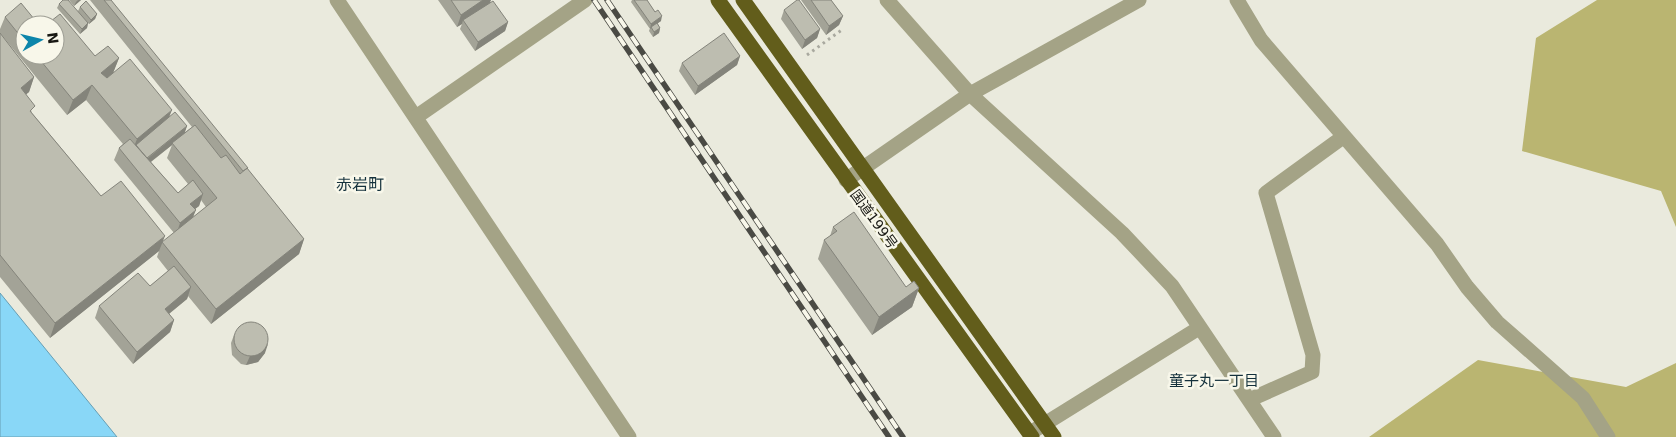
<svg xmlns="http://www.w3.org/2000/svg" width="1676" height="437" font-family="'DejaVu Sans','Noto Sans JP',sans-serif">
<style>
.forest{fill:#bab571}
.water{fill:#89d7f7;stroke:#679eb3}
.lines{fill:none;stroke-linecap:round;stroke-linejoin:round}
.path{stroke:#a9a99f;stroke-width:3;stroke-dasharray:2.5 4;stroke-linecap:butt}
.minor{stroke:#a4a386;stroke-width:15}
.tertiary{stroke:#a4a386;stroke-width:15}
.trunk{stroke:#625d1b;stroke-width:15}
.rail-casing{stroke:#4a4a44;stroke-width:5.5}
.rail{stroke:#f8f7ea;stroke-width:4;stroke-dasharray:11;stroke-linecap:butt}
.wall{fill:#a3a397;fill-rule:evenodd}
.shaded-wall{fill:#84847b}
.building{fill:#bdbdb0;stroke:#84847b}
.labels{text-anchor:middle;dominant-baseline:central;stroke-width:5;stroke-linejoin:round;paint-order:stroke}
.street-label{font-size:14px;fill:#181813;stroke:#f8f7ea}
.neighbourhood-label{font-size:15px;fill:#14313c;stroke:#f8f7ea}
.quarter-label{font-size:16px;fill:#14313c;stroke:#f8f7ea}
</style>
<rect width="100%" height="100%" fill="#eaeadd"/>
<path class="forest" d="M1597,0H1676V227L1661,191L1522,151L1536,38Z
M1478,360L1626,387L1676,363V437H1369Z"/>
<path class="water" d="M0,293L117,437H0Z"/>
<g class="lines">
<path class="path" d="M807,55L843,29"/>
<path class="minor" d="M337,0L629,437
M887,0L970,94L1122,233L1172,286L1274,437
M1237,0L1261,40L1437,244L1467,287L1497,322L1583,398L1608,437
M846,180L970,94L1139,0
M1249,400L1312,372L1313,355L1266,193L1343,137
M1030,433L1199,328"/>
<path class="tertiary" d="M416,117L585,0"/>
<path class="trunk" d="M718,0L1032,437
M743,0L1054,437"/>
<defs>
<path id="rail" d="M594,0L889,437
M607,0L903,437"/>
</defs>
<use href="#rail" class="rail-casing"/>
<use href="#rail" class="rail"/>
</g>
<path class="wall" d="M69,0H81L74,6Z
M90,0H111L304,239L299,254L211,324L188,296L187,299L169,314L174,320L170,332L133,364L95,318L99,306L150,286L168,271L157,257L159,251L50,338L0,277V33L34,77L29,92L26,94L32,113L101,196L163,242L174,233L114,160L119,148L123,144L86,100L67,115L0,33V29L5,17L25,25V55H55L119,58L113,73L169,117L187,126L184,133L192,127ZM172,145L167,158L188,184L178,193L151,162ZM201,200L206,207L193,217L195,209L199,206Z
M438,0H491L489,3L508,22L505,31L475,51L460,29L462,24L457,27Z
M632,0H647L661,21L657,23L660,28L659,33L653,37L649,31L650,28V29L631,2Z
M801,0H831L843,16L839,25L826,35Z
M59,4L78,11L80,7L97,14L95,19L89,24L88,23L87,28L80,34L57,8Z
M784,10L820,29L817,38L802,49L781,19Z
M740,56L737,65L695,95L679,71L682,63Z
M833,227L906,287L919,288L912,307L872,335L818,259L824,240L830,236Z
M234,335L265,353L258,362L246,365L241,364L232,355L231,343Z"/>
<path class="shaded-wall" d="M78,0H81L74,6L76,2Z
M483,0H491L489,5L463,20L462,24L457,27L461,15Z
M97,14L95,19L89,24L91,20Z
M662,16L661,21L650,29L651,24Z
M843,16L839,25L826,35L829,26Z
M508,22L505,31L475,51L478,42Z
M88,23L87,28L80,34L82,29Z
M660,28L659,33L653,37L654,32Z
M820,29L817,38L802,49L805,40Z
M740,56L737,65L695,95L698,86Z
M119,58L113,73L96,88L101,73Z
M34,77L29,92L15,104L21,88Z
M92,85L86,100L67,115L73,100Z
M172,110L166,125L131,154L137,139Z
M187,126L184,135L172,143V145L144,167L147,159Z
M203,194L199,206L186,216L190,204Z
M196,210L191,222L176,235L180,223Z
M165,236L159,251L50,338L55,323Z
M304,239L299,254L211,324L216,309Z
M191,287L187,299L160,321L165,309Z
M919,288L912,307L872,335L879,317Z
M174,320L170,332L133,364L137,352Z
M268,344L265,353L258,362L246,365L250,356Z"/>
<path class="building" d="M63,0H68L88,23L82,29L59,4Z
M104,0H111L248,168L243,171Z
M451,0H483L461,15Z
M634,0H647L655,12L658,10L662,16L651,24Z
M797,0H799L820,29L805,40L784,10Z
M811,0H831L843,16L829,26Z
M86,1L97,14L91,20L80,7Z
M493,1L508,22L478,42L463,20Z
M21,3L39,25H25V42L5,17Z
M60,14L95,56L108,46L119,58L101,73L107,78L130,59L172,110L137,139L92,85L73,100L36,55H55V25H46Z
M657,23L660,28L654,32L651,27Z
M0,33L34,77L21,88L35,106L30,111L101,196L121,181L165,236L55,323L0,255Z
M724,33L740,56L698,86L682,63Z
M175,112L187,126L147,158L136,145Z
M195,125L221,158L226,155L240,174L247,168L304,239L216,309L162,242L217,198L172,143Z
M130,139L178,193L193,180L203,194L190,204L196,210L180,223L119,148Z
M854,212L906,287L914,281L919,288L879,317L824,240L837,231L833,227Z
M174,266L191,287L165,309L174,320L137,352L99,306L138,273L150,286Z
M234 339a17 17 0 1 1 34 0a17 17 0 1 1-34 0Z"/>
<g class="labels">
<g class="street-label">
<text transform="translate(874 219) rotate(54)">国道199号</text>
</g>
<g class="neighbourhood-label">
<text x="1214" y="381">童子丸一丁目</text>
</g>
<g class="quarter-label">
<text x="360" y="184">赤岩町</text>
</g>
</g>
<g transform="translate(40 40) rotate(82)"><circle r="24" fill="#f8f7ea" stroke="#9e9e94"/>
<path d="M0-4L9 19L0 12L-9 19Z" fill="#0c85aa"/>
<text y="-8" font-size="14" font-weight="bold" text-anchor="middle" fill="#181813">N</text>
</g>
</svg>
